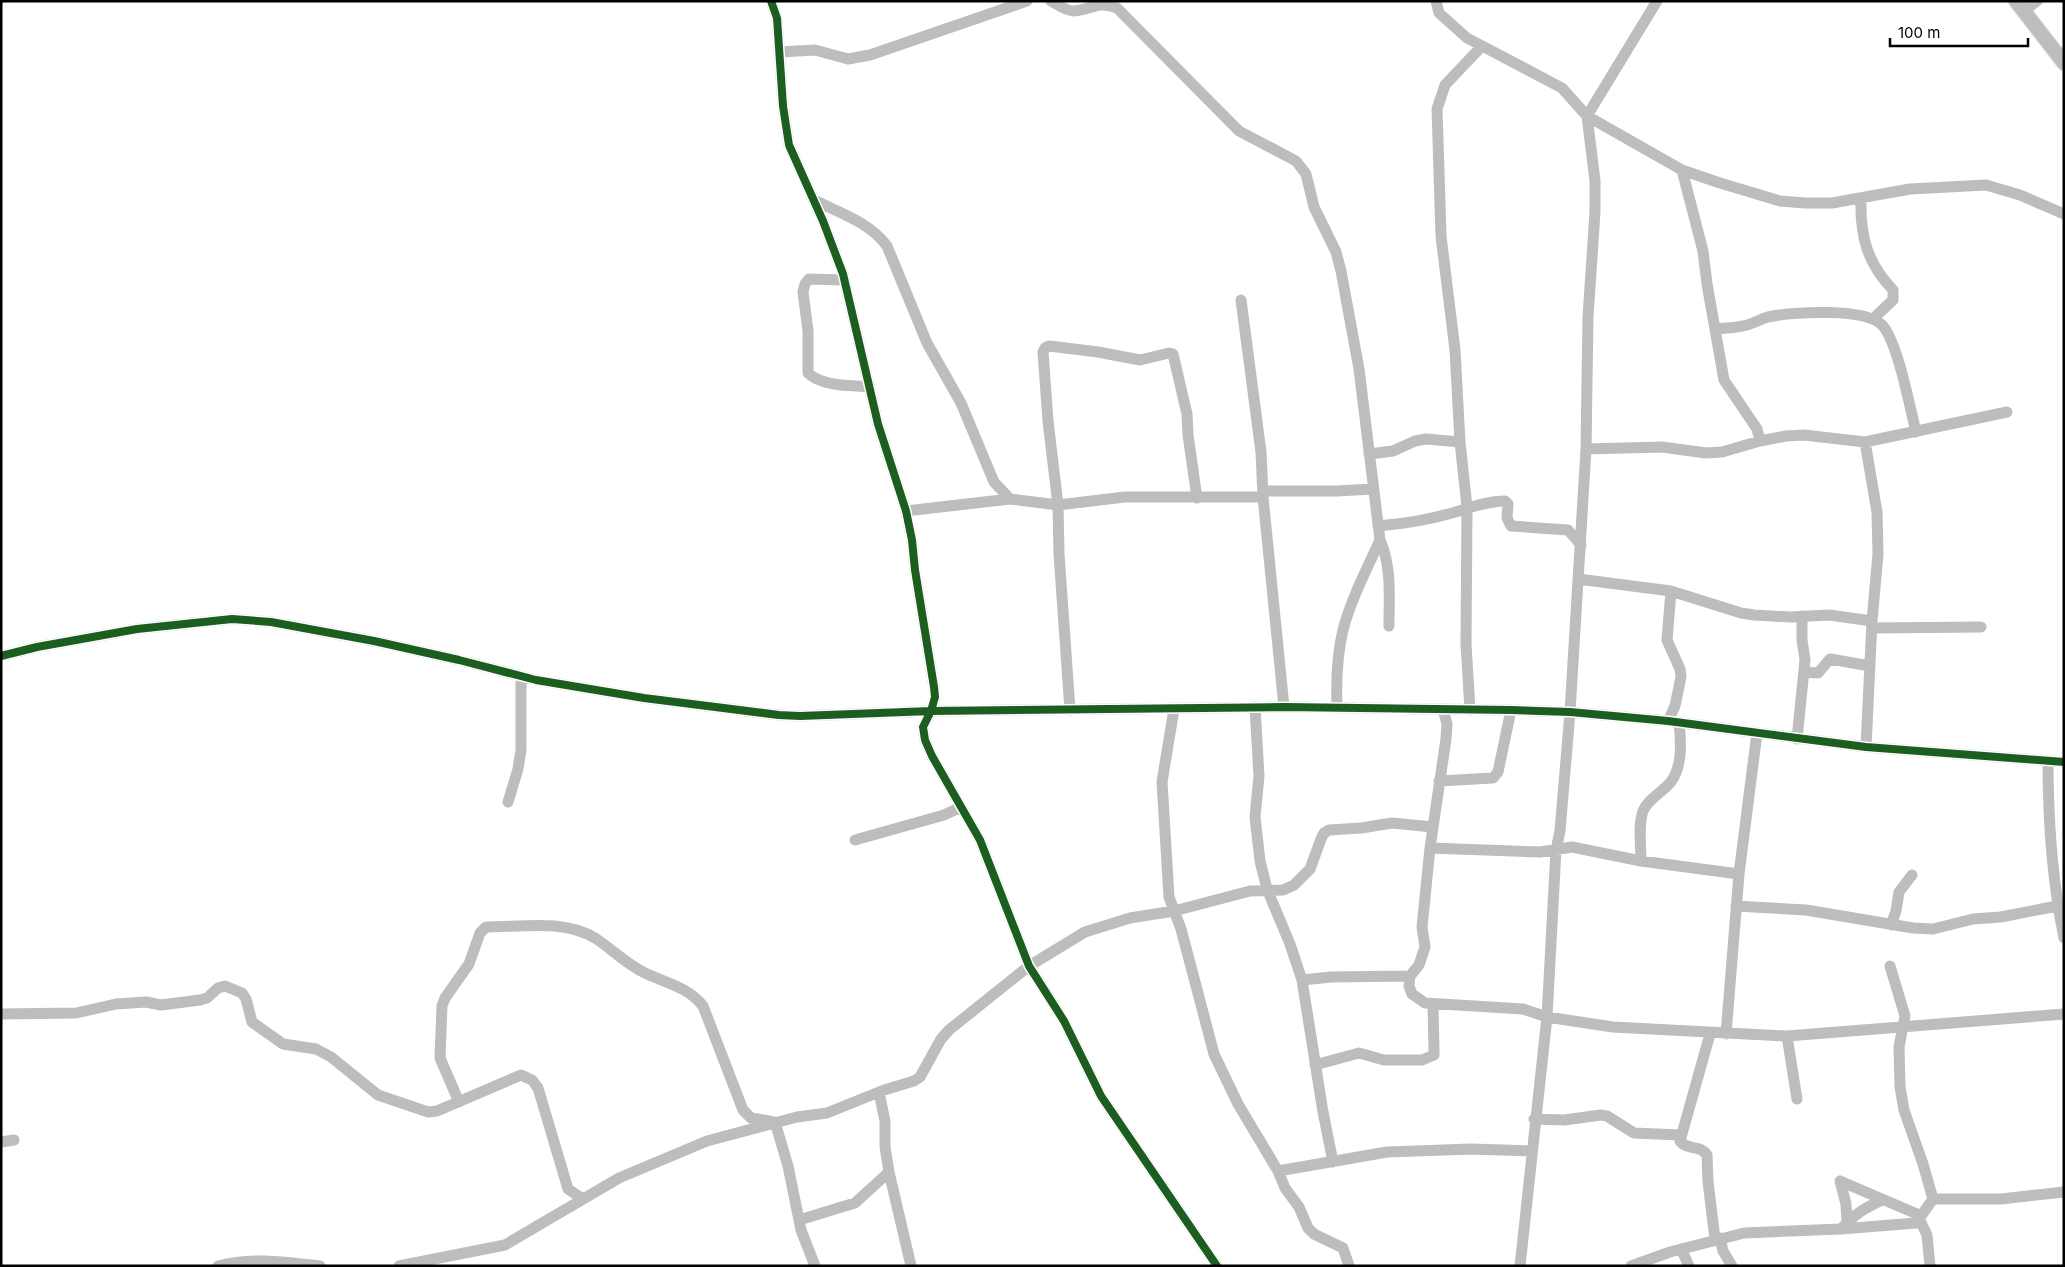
<svg xmlns="http://www.w3.org/2000/svg" width="2065" height="1267" font-family="Inter,sans-serif">
<style>
.lines{fill:none;stroke-linecap:round;stroke-linejoin:round}
.major-casing{stroke:#dbdbdb;stroke-width:16}
.minor{stroke:#bdbdbd;stroke-width:11}
.major{stroke:#bdbdbd;stroke-width:14}
.cycleway-casing{stroke:#fff;stroke-width:11}
.cycleway{stroke:#1b5e20;stroke-width:8}
</style>
<rect width="100%" height="100%" fill="#fff"/>
<g class="lines">
<defs>
<path id="major" d="M2016,1L2064,63"/>
</defs>
<use href="#major" class="major-casing"/>
<path class="minor" d="M771,1L777,18L783,106L789,145L823,221L843,274L878,424L906,511L912,540L915,570L934,687L935,697L931,711L923,727L925,740L932,756L980,840L1029,966L1064,1021L1101,1096L1217,1266
M1051,1C1058,5 1066,11 1074,11C1092,10 1097,0 1117,8L1239,131L1296,161L1306,174L1314,207L1336,252L1341,271L1359,369L1380,540C1392,567 1389,597 1389,626
M1436,1L1439,13L1467,38L1562,88L1587,116L1682,170L1720,183L1780,201L1805,203H1832L1910,189L1986,185L2020,195L2064,214
M2024,11L2037,1
M780,52L815,50L848,59L870,55L1027,1
M1682,170L1703,251L1707,284L1724,380L1757,429L1760,441
M1861,199C1860,236 1867,263 1893,290V300L1877,315L1876,320
M814,200C840,213 869,222 887,246L927,343L961,403L994,482L1010,499
M844,280L809,279L805,284L803,292L808,331V373C823,387 850,385 869,387
M1241,300L1261,452L1263,497L1284,707
M1716,329C1726,328 1737,328 1747,325C1754,323 1761,319 1768,317C1792,312 1867,307 1883,326C1898,344 1910,408 1916,432
M1865,442L1877,512L1878,554L1872,621L1866,747
M1586,449L1662,447L1706,453L1722,452L1760,441L1786,436L1804,435L1865,442L2007,412
M1369,454L1393,451L1415,441L1426,439L1460,442
M1263,491H1337L1373,489
M906,511L1010,499L1058,505L1125,497H1263
M1378,526C1402,524 1428,520 1452,513C1469,508 1487,501 1505,501L1508,504L1507,518L1511,526L1568,530L1581,545
M1578,579L1671,591L1741,613L1754,615L1790,617L1829,615L1872,621
M1872,628L1981,627
M1,656L37,647L137,629L232,619L271,622L374,641L459,660L536,680L644,698L779,715L800,716L931,711L1284,707L1511,710L1570,712L1668,721L1866,747L2064,762
M1804,672L1818,673L1830,659L1870,666
M1255,707L1259,776L1255,817L1260,861L1267,889L1290,944L1302,980L1323,1112L1333,1162
M1337,707C1336,681 1337,655 1343,630C1351,599 1367,569 1380,540
M1174,709L1162,782L1169,897L1181,929L1214,1054L1238,1104L1278,1171L1285,1188L1299,1207L1308,1228L1314,1234L1343,1248L1349,1266
M1443,709L1447,724L1446,739L1430,848L1422,927L1425,947L1419,965L1410,976L1409,986L1412,994L1425,1003L1523,1009L1547,1017L1613,1027L1787,1036L2064,1014
M1070,710L1059,554L1058,505L1048,421L1043,352L1045,348L1049,346L1098,352L1140,360L1169,353L1173,354L1187,414L1188,435L1197,498
M1470,710L1466,644L1467,507L1460,442L1455,350L1441,236L1437,109L1445,85L1482,46
M1668,721L1675,706L1681,677L1680,669L1667,640L1671,591
M1797,739L1805,660L1802,640V616
M2048,761C2048,820 2052,880 2064,938
M1439,781L1493,778L1498,772L1511,710
M508,802L518,769L521,750V677
M855,840L944,815L961,807
M1430,848L1540,852L1572,847L1641,861L1739,874
M1641,861C1641,846 1638,825 1643,811C1648,799 1661,793 1670,783C1683,767 1681,742 1679,723
M1736,906L1806,910L1913,928L1933,929L1973,919L2001,917L2057,906
M1891,925L1896,911L1899,892L1912,875
M1890,966L1905,1016L1899,1047L1900,1087L1904,1110L1923,1164L1933,1199
M1302,980L1331,977L1410,976
M1,1014L76,1013L116,1004L146,1002L161,1005L200,1000L207,998L218,988L225,986L242,993L246,999L252,1022L283,1044L316,1049L331,1057L378,1095L428,1112L437,1111L521,1075L532,1080L538,1088L568,1189L583,1199
M1710,1034L1680,1141C1687,1151 1700,1144 1707,1155L1708,1182L1715,1239
M1726,1034L1739,874L1757,733
M1787,1036L1797,1099
M1315,1065L1359,1053L1384,1060H1422L1434,1055V1051L1433,1004
M879,1092L885,1121V1147L889,1172L911,1266
M459,1102L440,1058L442,1006L445,998L469,964L480,933L486,927C522,927 563,919 595,938C612,949 626,964 645,973C666,983 688,987 703,1006L743,1110L751,1118L770,1121
M1534,1119L1564,1120L1601,1115L1607,1116L1634,1133L1680,1135
M775,1122L788,1166L801,1230L815,1266
M1,1142L14,1140
M1278,1171L1387,1152L1471,1149L1531,1151
M1840,1181L1917,1214L1927,1235L1930,1266
M1840,1181L1846,1204L1847,1221
M1933,1199H2001L2064,1192
M799,1220L855,1203L889,1172
M1841,1229L1916,1223L1933,1199
M1720,1238L1723,1251L1732,1266
M1681,1249L1689,1266
M218,1266C252,1257 285,1262 320,1266
M399,1266L505,1245L619,1178L707,1141L797,1117L827,1113L884,1090L914,1081L920,1077L941,1039L949,1030L1029,966L1085,932L1130,918L1174,911L1250,891L1283,890L1294,885L1310,869L1321,839L1324,833L1329,830L1361,828L1392,823L1433,827
M1520,1266L1547,1017L1556,850L1560,831L1570,712L1586,449L1588,317L1595,212V181L1587,116L1657,1
M1631,1266L1670,1252L1744,1233L1841,1229C1853,1215 1865,1208 1882,1200"/>
<use href="#major" class="major"/>
<defs>
<path id="cycleway" d="M771,1L777,18L783,106L789,145L823,221L843,274L878,424L906,511L912,540L915,570L934,687L935,697L931,711L923,727L925,740L932,756L980,840L1029,966L1064,1021L1101,1096L1217,1266
M1,656L37,647L137,629L232,619L271,622L374,641L459,660L536,680L644,698L779,715L800,716L931,711L1284,707L1511,710L1570,712L1668,721L1866,747L2064,762"/>
</defs>
<use href="#cycleway" class="cycleway-casing"/>
<use href="#cycleway" class="cycleway"/>
</g>
<rect width="2065" height="1267" fill="none" stroke="#000000" stroke-width="5"/>
<path d="M1890 38v8h138v-8" fill="none" stroke="#000000" stroke-width="2.5"/>
<text x="1898" y="38" font-size="15" fill="#000000" stroke="#ffffff" stroke-width="4" paint-order="stroke">100 m</text>
</svg>
